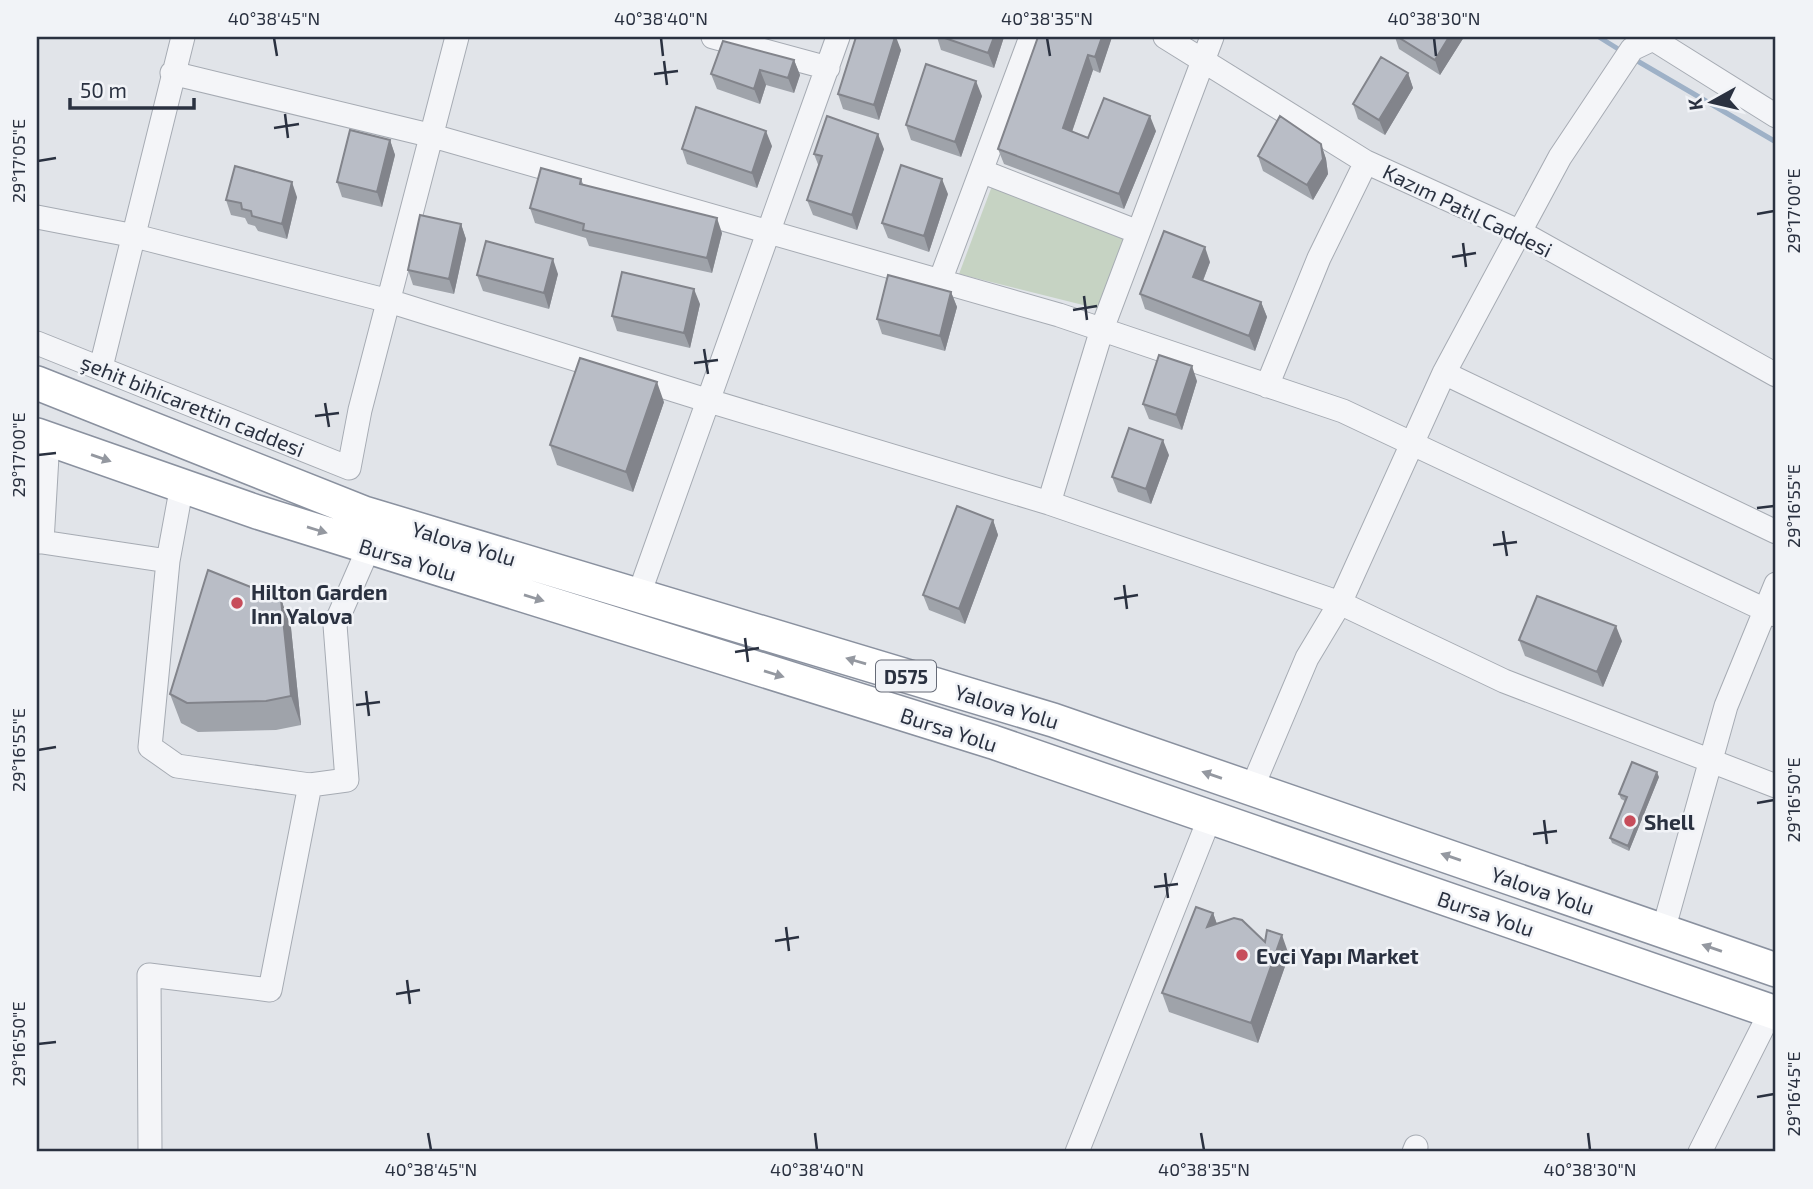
<svg xmlns="http://www.w3.org/2000/svg" width="1813" height="1189" font-family="'Exo 2',sans-serif">
<style>
.green{fill:#c6d3c3}
.lines{fill:none;stroke-linecap:round;stroke-linejoin:round}
.stream{stroke:#9eb1c7;stroke-width:5}
.minor-casing{stroke:#a6abb3;stroke-width:25}
.highway-casing{stroke:#8a919f;stroke-width:36}
.minor{stroke:#f4f5f8;stroke-width:23}
.highway{stroke:#fff;stroke-width:33}
.wall{fill:#9fa3aa}
.shaded-wall{fill:#82848b}
.building{fill:#b9bdc6;stroke:#82848b;stroke-width:2}
.oneway{fill:#9498a0}
.ticks{fill:none;stroke:#2a3140;stroke-width:2.5}
.poi-dot{fill:#c74d5b;stroke:#f1f3f7;stroke-width:2.5}
.labels{text-anchor:middle;dominant-baseline:central;stroke-width:5;stroke-linejoin:round;paint-order:stroke}
.shield{fill:#f1f3f7;stroke:#666b77;stroke-width:2}
.shield-label{font-size:19px;font-weight:bold;fill:#2a3140}
.street-label{font-size:21px;fill:#2a3140;stroke:#f1f3f7}
.poi-label{font-size:21px;font-weight:bold;fill:#2a3140;stroke:#f1f3f7;text-anchor:start}
.neatline{fill:none;stroke:#2a3140;stroke-width:2.5}
.ticks-label{font-size:18px;text-anchor:middle;fill:#2a3140}
</style>
<rect width="100%" height="100%" fill="#e1e4e9"/>
<path class="green" d="M992,186L1127,239L1099,309L959,274Z"/>
<g class="lines">
<path class="stream" d="M1599,37L1623,52
M1634,59L1776,142"/>
<defs>
<path id="minor" d="M713,37L828,68
M1165,37L1366,162L1520,232L1776,375
M172,73L433,136L1059,315L1343,411L1776,615
M981,171L1138,232
M37,217L135,236L389,301L706,400L1049,503L1340,603L1504,681L1776,786
M940,281L1031,37
M37,343L349,468L360,410L457,37
M101,367L183,37
M1444,373L1776,532
M1267,386L1319,258L1366,162
M182,485L168,561L150,747L177,766L310,785
M1049,503L1102,329L1212,37
M37,542H42L48,439
M42,542L168,561
M638,597L838,37
M1252,788L1307,658L1340,603L1444,373L1560,157L1632,49L1653,39L1776,116
M1663,931L1726,706L1776,584
M150,1152L149,975L270,990L310,785L347,780L335,625L369,547
M1077,1152L1210,817
M1414,1152L1416,1147
M1700,1152L1771,1011"/>
<path id="highway" d="M37,383L364,513L1053,720L1776,970
M37,435L257,512L993,742L1776,1013"/>
</defs>
<use href="#minor" class="minor-casing"/>
<use href="#highway" class="highway-casing"/>
<use href="#minor" class="minor"/>
<use href="#highway" class="highway"/>
</g>
<path class="wall" d="M937,37H1004L994,68L941,50Z
M1038,37H1112L1100,73L1093,70L1072,132L1088,138L1156,131L1124,209L1004,164L998,149Z
M1395,37H1464L1440,75L1399,49Z
M901,50L879,120L843,109L838,94Z
M794,60L800,75L794,93L766,85L760,104L717,89L711,74Z
M1408,73L1413,88L1385,135L1358,119L1353,104Z
M982,96L961,157L911,140L906,125Z
M390,140L395,155L382,207L342,197L337,182Z
M1321,144L1326,159L1328,174L1313,200L1263,171L1258,156Z
M772,146L757,188L687,164L682,149Z
M884,149L857,230L813,215L807,200L819,167L814,154Z
M581,179L583,184L722,233L712,273L589,246L586,238L535,223L530,208Z
M948,194L929,252L888,238L882,223Z
M297,197L287,239L258,231L255,226L248,224L245,218L231,215L226,200Z
M461,224L466,239L454,294L413,285L408,270Z
M1210,262L1203,281L1261,302L1267,317L1255,351L1145,309L1140,294Z
M558,274L549,309L483,291L477,275Z
M951,292L957,307L945,351L882,334L877,319Z
M700,304L690,348L617,331L612,316Z
M1197,381L1182,430L1149,419L1143,404Z
M664,402L633,492L557,465L550,445Z
M1169,455L1151,504L1118,492L1112,477Z
M993,520L998,535L965,624L929,610L923,595Z
M281,599L291,628L301,725L276,730L198,732L181,723L170,694Z
M1519,640L1622,641L1603,687L1525,656Z
M1659,777L1629,851L1612,843L1610,838L1625,801L1621,799L1619,794Z
M1213,913L1217,924L1265,942L1289,955L1258,1043L1169,1012L1162,993Z"/>
<path class="shaded-wall" d="M895,37H896L901,50L879,120L874,105Z
M994,37H1004L994,68L988,53Z
M1102,37H1112L1100,73L1095,57Z
M1449,37H1464L1440,75L1435,60Z
M1088,55L1093,70L1068,143L1063,128Z
M794,60L800,75L794,93L788,78Z
M760,70L766,85L760,104L754,89Z
M1408,73L1413,88L1385,135L1379,120Z
M976,81L982,96L961,157L955,142Z
M1150,116L1156,131L1124,209L1119,194Z
M766,131L772,146L757,188L752,173Z
M878,134L884,149L857,230L852,215Z
M390,140L395,155L382,207L377,192Z
M1321,144L1326,159L1328,174L1313,200L1307,185Z
M942,179L948,194L929,252L924,236Z
M292,182L297,197L287,239L282,224Z
M717,218L722,233L712,273L707,258Z
M461,224L466,239L454,294L449,279Z
M1205,247L1210,262L1198,293L1193,277Z
M553,259L558,274L549,309L544,293Z
M694,289L700,304L690,348L684,333Z
M951,292L957,307L945,351L940,336Z
M1261,302L1267,317L1255,351L1249,336Z
M1192,366L1197,381L1182,430L1176,415Z
M657,382L664,402L633,492L626,472Z
M1163,440L1169,455L1151,504L1146,489Z
M993,520L998,535L965,624L959,609Z
M281,599L291,628L301,725L291,696Z
M1616,626L1622,641L1603,687L1597,672Z
M1657,772L1659,777L1629,851L1628,846Z
M1213,913L1220,933L1207,927Z
M1282,935L1289,955L1258,1043L1251,1023Z"/>
<path class="building" d="M856,37H895L874,105L838,94Z
M942,37H994L988,53Z
M1038,37H1102L1095,57L1088,55L1063,128L1088,138L1104,98L1150,116L1119,194L998,149Z
M1398,37H1449L1435,60Z
M723,41L794,60L788,78L760,70L754,89L711,74Z
M1381,57L1408,73L1379,120L1353,104Z
M926,64L976,81L955,142L906,125Z
M696,107L766,131L752,173L682,149Z
M827,116L878,134L852,215L807,200L822,156L814,154Z
M1280,116L1321,144L1323,159L1307,185L1258,156Z
M350,130L390,140L377,192L337,182Z
M901,165L942,179L924,236L882,223Z
M235,166L292,182L282,224L252,216L251,211L242,209L241,203L226,200Z
M541,168L581,179L580,184L717,218L707,258L583,230L584,224L530,208Z
M420,215L461,224L449,279L408,270Z
M1164,231L1205,247L1193,277L1261,302L1249,336L1140,294Z
M486,241L553,259L544,293L477,275Z
M622,272L694,289L684,333L612,316Z
M888,275L951,292L940,336L877,319Z
M1159,355L1192,366L1176,415L1143,404Z
M580,358L657,382L626,472L550,445Z
M1129,428L1163,440L1146,489L1112,477Z
M957,506L993,520L959,609L923,595Z
M208,570L281,599L291,696L266,701L187,703L170,694Z
M1537,596L1616,626L1597,672L1519,640Z
M1632,762L1657,772L1628,846L1610,838L1627,797L1619,794Z
M1196,907L1213,913L1207,927L1234,918L1242,920L1265,942L1267,930L1282,935L1251,1023L1162,993Z"/>
<defs><path id="oneway-solid" d="M-6-.8H1V-3.2L6.5 0L1 3.2V.8H-6Z" transform="scale(1.75)"/></defs>
<g class="oneway">
<use href="#oneway-solid" transform="translate(101 458) rotate(19)"/>
<use href="#oneway-solid" transform="translate(317 530) rotate(17)"/>
<use href="#oneway-solid" transform="translate(534 598) rotate(17)"/>
<use href="#oneway-solid" transform="translate(856 661) rotate(-164)"/>
<use href="#oneway-solid" transform="translate(774 674) rotate(17)"/>
<use href="#oneway-solid" transform="translate(1212 775) rotate(-161)"/>
<use href="#oneway-solid" transform="translate(1451 857) rotate(-161)"/>
<use href="#oneway-solid" transform="translate(1712 948) rotate(-161)"/>
</g>
<path class="ticks" d="M274,38L277,56M661,38L663,56M1047,38L1050,56M1434,38L1436,56M664,61L667,85M654,74L678,71M285,114L288,138M274,128L299,124M38,161L56,158M1757,214L1774,211M1463,243L1466,267M1452,257L1476,253M1084,296L1087,320M1073,310L1097,306M704,349L708,374M694,363L718,360M325,403L329,427M315,416L339,413M38,455L56,453M1757,508L1774,506M1503,531L1507,556M1493,545L1517,542M1124,585L1127,609M1114,599L1138,595M745,638L748,662M735,652L759,648M366,691L369,716M356,705L380,702M38,750L56,747M1757,803L1774,800M1544,820L1547,844M1533,834L1557,831M1165,873L1168,898M1154,887L1178,884M786,927L789,951M775,941L799,937M407,980L410,1004M396,994L420,990M38,1044L56,1042M1757,1097L1774,1094M428,1133L431,1150M815,1133L817,1150M1201,1133L1204,1150M1588,1133L1590,1150"/>
<g class="poi-dot">
<circle cx="237" cy="603" r="7"/>
<circle cx="1630" cy="821" r="7"/>
<circle cx="1242" cy="955" r="7"/>
</g>
<g class="labels">
<rect class="shield" x="876" y="660.5" width="60" height="31" rx="5"/>
<g class="shield-label">
<text x="906" y="676">D575</text>
</g>
<g class="street-label">
<text transform="translate(1468 210) rotate(26)">Kazım Patıl Caddesi</text>
<text transform="translate(193 405) rotate(22)">şehit bihicarettin caddesi</text>
<text transform="translate(464 543) rotate(17)">Yalova Yolu</text>
<text transform="translate(408 559) rotate(17)">Bursa Yolu</text>
<text transform="translate(1007 706) rotate(17)">Yalova Yolu</text>
<text transform="translate(949 729) rotate(18)">Bursa Yolu</text>
<text transform="translate(1543 890) rotate(19)">Yalova Yolu</text>
<text transform="translate(1486 913) rotate(19)">Bursa Yolu</text>
</g>
<g class="poi-label">
<text x="251" y="591">Hilton Garden<tspan x="251" dy="24">Inn Yalova</tspan></text>
<text x="1644" y="821">Shell</text>
<text x="1256" y="955">Evci Yapı Market</text>
</g>
</g>
<rect width="1813" height="1189" fill="none" stroke="#f1f3f7" stroke-width="77"/>
<g transform="translate(1712 102) rotate(262)" stroke="#f1f3f7" stroke-width="5" paint-order="stroke">
<path d="M0-5L12 26L0 18L-12 26Z" fill="#2a3140"/>
<text y="-10" font-size="19" font-weight="bold" text-anchor="middle" fill="#2a3140">K</text>
</g>
<path d="M70 98v10h124v-10" fill="none" stroke="#2a3140" stroke-width="3.5"/>
<text x="80" y="98" font-size="21" fill="#2a3140" stroke="#f1f3f7" stroke-width="5" paint-order="stroke">50 m</text>
<rect x="38" y="38" width="1736" height="1112" class="neatline"/>
<g class="ticks-label">
<text x="274" y="25">40°38'45"N</text>
<text x="661" y="25">40°38'40"N</text>
<text x="1047" y="25">40°38'35"N</text>
<text x="1434" y="25">40°38'30"N</text>
<text transform="translate(19 161) rotate(-90)" y="6">29°17'05"E</text>
<text transform="translate(1794 211) rotate(-90)" y="6">29°17'00"E</text>
<text transform="translate(19 455) rotate(-90)" y="6">29°17'00"E</text>
<text transform="translate(1794 506) rotate(-90)" y="6">29°16'55"E</text>
<text transform="translate(19 750) rotate(-90)" y="6">29°16'55"E</text>
<text transform="translate(1794 800) rotate(-90)" y="6">29°16'50"E</text>
<text transform="translate(19 1044) rotate(-90)" y="6">29°16'50"E</text>
<text transform="translate(1794 1094) rotate(-90)" y="6">29°16'45"E</text>
<text x="431" y="1176">40°38'45"N</text>
<text x="817" y="1176">40°38'40"N</text>
<text x="1204" y="1176">40°38'35"N</text>
<text x="1590" y="1176">40°38'30"N</text>
</g>
</svg>
